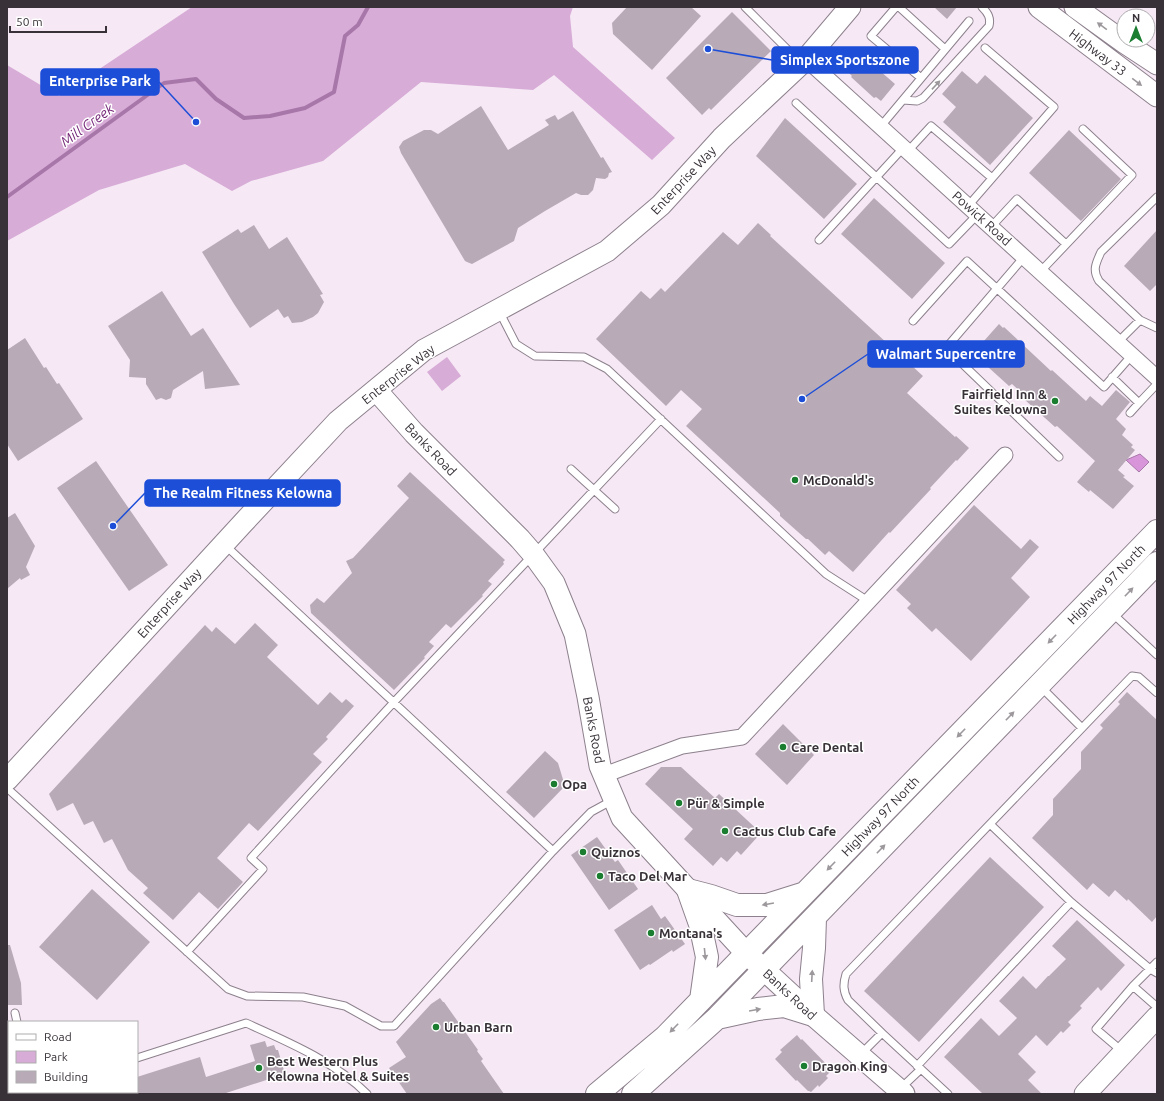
<svg xmlns="http://www.w3.org/2000/svg" width="1164" height="1101" font-family="Ubuntu,sans-serif">
<style>
.green{fill:#d7acd7}
.water{fill:#d895d9;stroke:#a877a9}
.lines{fill:none;stroke-linecap:round;stroke-linejoin:round}
.stream{stroke:#a877a9;stroke-width:4}
.building{fill:#b8abb7}
.lane-casing{stroke:#8d818d;stroke-width:9}
.street-casing{stroke:#8d818d;stroke-width:17}
.secondary-casing{stroke:#8d818d;stroke-width:23}
.highway-casing{stroke:#8d818d;stroke-width:24}
.lane{stroke:#fff;stroke-width:7}
.street{stroke:#fff;stroke-width:15}
.secondary{stroke:#fff;stroke-width:21}
.highway{stroke:#fff;stroke-width:22}
.oneway{fill:#9c989c}
.poi-dot{fill:#1a7d30;stroke:#fff;stroke-width:1.5}
.labels{text-anchor:middle;dominant-baseline:central;stroke-width:3;stroke-linejoin:round;paint-order:stroke}
.street-label{font-size:13px;fill:#383238;stroke:#fff}
.poi-label{font-size:13px;font-weight:bold;fill:#383238;stroke:#fff;text-anchor:start}
.water-label{font-size:14px;font-style:italic;fill:#752778;stroke:#fff}
.leader{fill:none;stroke:#1d4ed8;stroke-width:1.5}
.callout-dot{fill:#1d4ed8;stroke:#fff;stroke-width:1.5}
.callout{fill:#1d4ed8;stroke:#1d4ed8;stroke-width:1.5}
.callout-label{font-size:14px;text-anchor:middle;font-weight:bold;fill:#fff}
</style>
<rect width="100%" height="100%" fill="#f6e8f5"/>
<path class="green" d="M192,7H573L570,16L573,47L675,138L652,160L554,75L533,90L421,82L323,161L251,181L232,191L185,164L99,190L7,241V65L59,96Z
M447,357L461,376L442,391L427,372Z"/>
<path class="water" d="M1140,454L1149,462L1139,472L1126,460Z"/>
<g class="lines">
<path class="stream" d="M7,197L164,83L196,79L216,99L244,118L270,116L305,108L334,92L345,36L358,25L368,7"/>
</g>
<path class="building" d="M627,7H691L701,16L652,70L613,34L612,23Z
M934,7H957L947,19Z
M732,12L771,51L711,110L709,108L702,115L666,78Z
M857,51L895,84L881,101L876,97L874,98L851,77L852,76L843,67Z
M962,71L977,84L985,75L1033,118L990,165L943,122L956,107L942,94Z
M481,106L508,150L549,125L545,120L555,115L558,120L573,111L601,158L603,157L612,172L609,173L608,177L605,179L596,178L593,190L588,195H581L576,193L545,211L518,228L514,241L472,264L467,262L465,261L401,153L399,147L403,141L424,130H431L438,134Z
M785,118L857,184L824,219L756,156Z
M1069,130L1121,179L1081,221L1029,173Z
M874,198L945,263L912,299L841,234Z
M758,223L771,235L770,236L923,376L907,393L955,437L956,436L969,448L957,461L956,460L930,488L931,489L890,533L889,532L853,572L829,551L825,555L808,539H806L780,516V513L686,426L702,409L681,390L666,406L596,339L641,291L650,299L661,288L665,292L723,232L738,245Z
M254,225L269,249L287,237L323,294L320,295L324,302L318,313L313,317L302,322L292,323L288,316L284,318L278,309L250,328L234,304L202,252L238,229L241,233Z
M1157,230V284L1150,291L1124,266Z
M162,291L191,336L203,328L240,385L205,389L203,371L173,390L171,398L166,400L161,398L156,400L146,384V378L129,377L130,360L108,326Z
M999,324L1003,328L1004,327L1051,371L1052,370L1086,401L1090,396L1102,406L1116,390L1130,402L1116,419L1126,429L1122,435L1133,445L1131,447L1135,450L1118,470L1125,476L1123,477L1134,486L1113,509L1090,490L1089,492L1077,482L1095,461L1057,426L1055,427L1025,400L1027,398L1012,384L1009,386L977,357L979,355L975,351Z
M25,338L44,368L46,367L57,384L59,383L83,419L18,461L7,444V350Z
M96,461L168,565L129,591L57,488Z
M410,472L505,560L503,562L504,564L488,581L492,584L482,595L483,596L451,628L446,624L429,642L434,646L424,657L425,658L394,690L311,613L310,605L317,598L324,603L352,573L346,561L353,558L409,498L397,486Z
M974,505L1021,549L1030,539L1039,547L1011,578L1030,597L971,661L936,628L932,632L907,608L911,604L896,590Z
M15,513L35,546L26,567L30,575L21,580L20,578L7,589V518Z
M255,623L278,645L267,657L318,705L330,692L342,703L346,699L354,706L326,737L328,739L313,754L322,762L258,831L249,823L217,858L243,882L218,909L199,892L173,920L143,893L148,888L128,870L112,839L104,843L93,821L84,825L73,803L57,811L49,794L205,625L212,632L216,627L235,644Z
M1127,692L1157,720V916L1152,922L1128,899L1127,901L1115,890L1109,897L1093,883L1087,890L1032,838L1053,815V799L1081,769V752L1103,728L1100,725L1120,704L1118,702Z
M783,724L814,755L787,785L755,754Z
M545,751L558,763L565,786L534,818L506,792Z
M661,767H681L715,798L719,794L761,833L741,855L737,851L727,862L721,857L713,866L684,839L693,829L645,784Z
M597,837L615,862L618,860L638,889L609,910L571,855Z
M990,857L1044,907L919,1042L864,991Z
M92,889L150,942L97,1000L39,947Z
M652,905L661,919L665,916L685,944L673,952L672,950L650,965L649,964L640,970L614,930Z
M1077,920L1125,965L1101,991L1098,987L1080,1006L1082,1008L1068,1022L1071,1025L1063,1033L1061,1031L1047,1046L1036,1035L1018,1054L1036,1072L1028,1080L1042,1094H983L944,1057L981,1018L999,1036L1017,1018L999,1001L1023,976L1036,989L1048,976H1049L1066,959L1052,946Z
M7,945H10L21,983L22,1005H7Z
M440,998L443,1002H444L478,1050L477,1051L483,1059L481,1061L504,1094H407L389,1068L406,1057L396,1042L431,1004Z
M797,1035L801,1040L802,1039L832,1070L826,1076L828,1078L819,1087L818,1085L811,1092L809,1091H808L797,1080L796,1081L775,1059L782,1052L780,1050Z
M265,1041L267,1047L274,1045L276,1050H278L285,1074L223,1094H137V1077L200,1057L206,1077L255,1061L250,1045Z"/>
<g class="lines">
<defs>
<path id="lane" d="M745,7L800,62
M896,7L871,36L921,78
M899,7L945,49
M903,100L917,101L923,98L989,26C991,18 988,13 982,7
M796,103L949,244L978,214
M881,126L969,21
M908,151L931,126L992,178
M1157,197L1101,252C1096,263 1092,270 1099,281L1140,320L1157,328
M968,206L1054,107L985,48
M991,227L1017,199L1066,244
M819,240L904,147
M1024,257L946,348L1059,457
M1040,272L1132,175L1083,129
M499,311L516,344L535,356L584,357L607,369L826,574L868,601
M913,321L967,261L1104,387L1132,355
M1118,342L1140,320
M1112,377L1139,403L1157,384
M1130,413L1139,403
M571,469L615,509
M1112,613L1157,655
M1041,687L1082,728
M7,788L228,989L247,996L303,997L345,1006L381,1026H394L553,851L225,545
M990,824L1071,902
M553,851L591,812L613,800
M187,952L263,869L251,858L394,702L661,419
M1157,962L1133,986L1157,1007
M15,1013L17,1022
M882,1033L848,1000C843,991 843,984 846,974L1132,676L1139,677L1157,693
M1123,1052L1096,1029L1133,986
M861,1054L882,1033L948,1094
M137,1058L246,1023C286,1041 336,1062 367,1094
M917,1066L1071,902L1150,969L1157,973
M7,1078H9
M901,1088L921,1069
M72,1094L73,1092"/>
<path id="street" d="M806,59L1157,378
M604,775L682,746L742,737L1005,455"/>
<path id="secondary" d="M1039,7L1157,96
M1075,7L1125,43L1157,64
M376,390L414,433L520,539L533,554L554,583L575,634L588,697L600,766L622,818L746,953L813,1015L904,1094
M7,780L243,523L338,421L424,350L607,251L661,205L722,138L806,59L850,7
M1085,1094L1157,1017"/>
<path id="highway" d="M688,890L711,896L737,905H767L802,894
M688,890L700,924L707,957L701,1000
M717,1018L758,1009L784,1006L813,1015L811,979L814,948L815,918
M597,1094L665,1037L1157,531
M633,1094L717,1018L1157,563"/>
</defs>
<use href="#lane" class="lane-casing"/>
<use href="#street" class="street-casing"/>
<use href="#secondary" class="secondary-casing"/>
<use href="#highway" class="highway-casing"/>
<use href="#lane" class="lane"/>
<use href="#street" class="street"/>
<use href="#secondary" class="secondary"/>
<use href="#highway" class="highway"/>
</g>
<defs><path id="oneway-solid" d="M-6-.8H1V-3.2L6.5 0L1 3.2V.8H-6Z"/></defs>
<g class="oneway">
<use href="#oneway-solid" transform="translate(1102 26) rotate(-144)"/>
<use href="#oneway-solid" transform="translate(1137 82) rotate(37)"/>
<use href="#oneway-solid" transform="translate(936 85) rotate(-47)"/>
<use href="#oneway-solid" transform="translate(1129 592) rotate(-46)"/>
<use href="#oneway-solid" transform="translate(1052 639) rotate(134)"/>
<use href="#oneway-solid" transform="translate(1010 716) rotate(-46)"/>
<use href="#oneway-solid" transform="translate(961 733) rotate(134)"/>
<use href="#oneway-solid" transform="translate(881 849) rotate(-46)"/>
<use href="#oneway-solid" transform="translate(831 866) rotate(134)"/>
<use href="#oneway-solid" transform="translate(768 904) rotate(170)"/>
<use href="#oneway-solid" transform="translate(705 954) rotate(84)"/>
<use href="#oneway-solid" transform="translate(812 976) rotate(-87)"/>
<use href="#oneway-solid" transform="translate(755 1010) rotate(-10)"/>
<use href="#oneway-solid" transform="translate(674 1028) rotate(134)"/>
</g>
<g class="poi-dot">
<circle cx="1055" cy="401" r="4"/>
<circle cx="795" cy="480" r="4"/>
<circle cx="783" cy="747" r="4"/>
<circle cx="554" cy="784" r="4"/>
<circle cx="679" cy="803" r="4"/>
<circle cx="725" cy="831" r="4"/>
<circle cx="583" cy="852" r="4"/>
<circle cx="600" cy="876" r="4"/>
<circle cx="651" cy="933" r="4"/>
<circle cx="436" cy="1027" r="4"/>
<circle cx="804" cy="1066" r="4"/>
<circle cx="259" cy="1068" r="4"/>
</g>
<g class="labels">
<g class="street-label">
<text transform="translate(1098 52) rotate(37)">Highway 33</text>
<text transform="translate(683 180) rotate(-47)">Enterprise Way</text>
<text transform="translate(982 218) rotate(42)">Powick Road</text>
<text transform="translate(398 374) rotate(-38)">Enterprise Way</text>
<text transform="translate(431 449) rotate(46)">Banks Road</text>
<text transform="translate(1106 584) rotate(-46)">Highway 97 North</text>
<text transform="translate(169 603) rotate(-48)">Enterprise Way</text>
<text transform="translate(594 730) rotate(79)">Banks Road</text>
<text transform="translate(880 816) rotate(-46)">Highway 97 North</text>
<text transform="translate(790 994) rotate(43)">Banks Road</text>
</g>
<g class="poi-label">
<text x="1047" y="394" text-anchor="end">Fairfield Inn &amp;<tspan x="1047" dy="15">Suites Kelowna</tspan></text>
<text x="803" y="480">McDonald's</text>
<text x="791" y="747">Care Dental</text>
<text x="562" y="784">Opa</text>
<text x="687" y="803">Pür &amp; Simple</text>
<text x="733" y="831">Cactus Club Cafe</text>
<text x="591" y="852">Quiznos</text>
<text x="608" y="876">Taco Del Mar</text>
<text x="659" y="933">Montana's</text>
<text x="444" y="1027">Urban Barn</text>
<text x="267" y="1061">Best Western Plus<tspan x="267" dy="15">Kelowna Hotel &amp; Suites</tspan></text>
<text x="812" y="1066">Dragon King</text>
</g>
<g class="water-label">
<text transform="translate(87 125) rotate(-36)">Mill Creek</text>
</g>
</g>
<path class="leader" d="M708 49L772 60M196 122L159 82M802 399L868 354M113 526L145 493"/>
<g class="callout-dot">
<circle cx="708" cy="49" r="4"/>
<circle cx="196" cy="122" r="4"/>
<circle cx="802" cy="399" r="4"/>
<circle cx="113" cy="526" r="4"/>
</g>
<g class="callout">
<rect x="772" y="47" width="146" height="26" rx="4"/>
<rect x="41" y="69" width="118" height="26" rx="4"/>
<rect x="868" y="341" width="156" height="26" rx="4"/>
<rect x="145" y="480" width="195" height="26" rx="4"/>
</g>
<g class="callout-label">
<text x="845" y="65">Simplex Sportszone</text>
<text x="100" y="86">Enterprise Park</text>
<text x="946" y="359">Walmart Supercentre</text>
<text x="243" y="498">The Realm Fitness Kelowna</text>
</g>
<rect width="1164" height="1101" fill="none" stroke="#383238" stroke-width="16"/>
<rect x="8" y="1021" width="130" height="72" fill="#ffffff" stroke="#afadaf"/>
<rect x="16" y="1034" width="20" height="6" fill="#ffffff" stroke="#afadaf"/>
<text x="44" y="1041" font-size="12" fill="#383238">Road</text>
<rect x="16" y="1051" width="20" height="12" fill="#d7acd7" stroke="#afadaf"/>
<text x="44" y="1061" font-size="12" fill="#383238">Park</text>
<rect x="16" y="1071" width="20" height="12" fill="#b8abb7" stroke="#afadaf"/>
<text x="44" y="1081" font-size="12" fill="#383238">Building</text>
<g transform="translate(1136 28)"><circle r="19" fill="#ffffff" stroke="#afadaf"/>
<path d="M0-3L7 15L0 10L-7 15Z" fill="#1a7d30"/>
<text y="-6" font-size="11" font-weight="bold" text-anchor="middle" fill="#383238">N</text>
</g>
<path d="M10 26v6h96v-6" fill="none" stroke="#383238" stroke-width="2"/>
<text x="16" y="26" font-size="12" fill="#383238" stroke="#ffffff" stroke-width="3" paint-order="stroke">50 m</text>
</svg>
